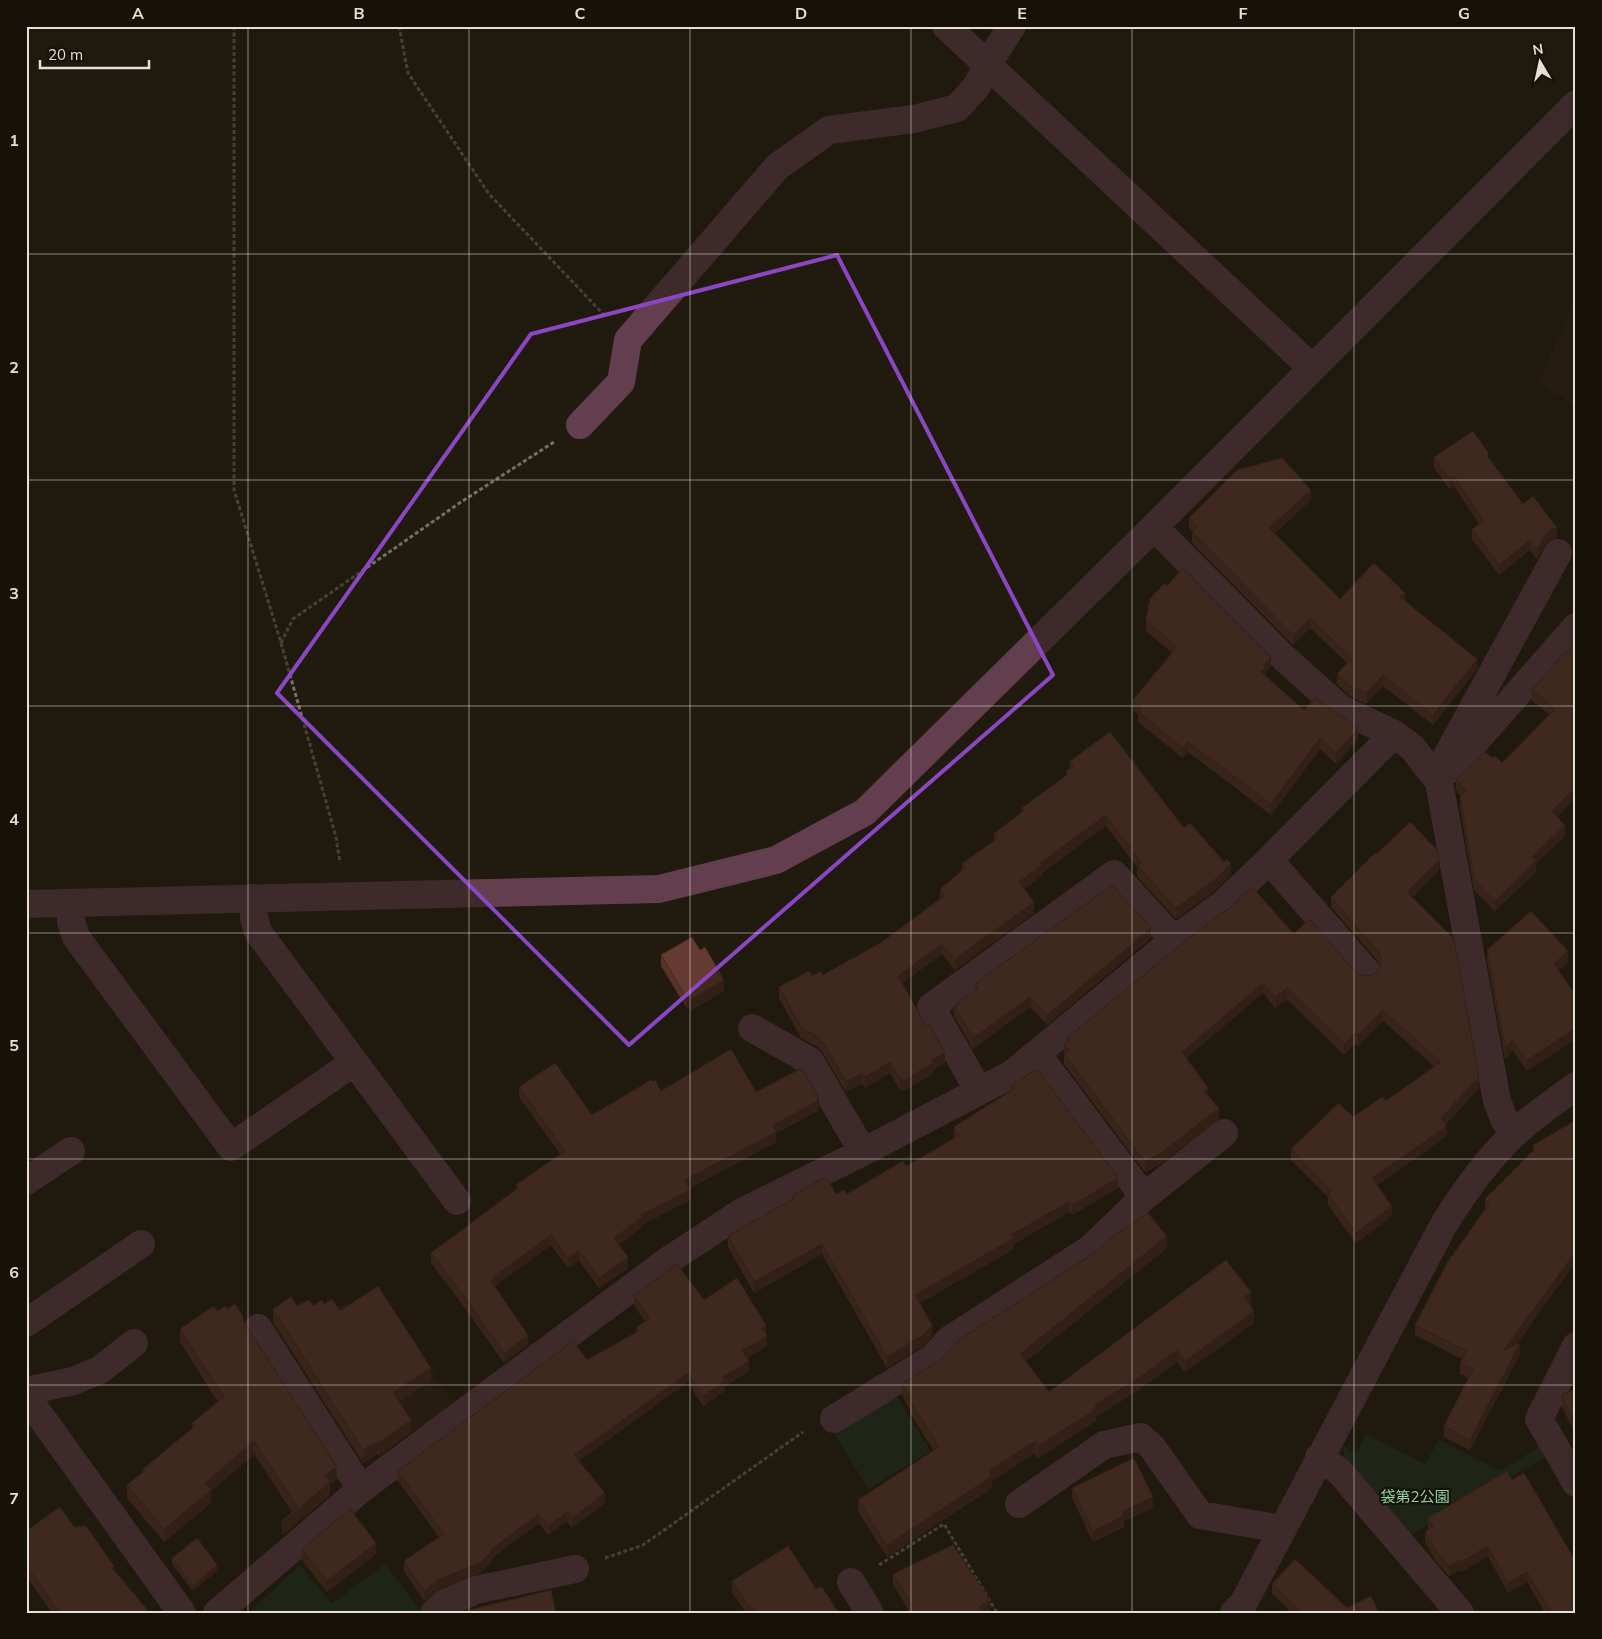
<svg xmlns="http://www.w3.org/2000/svg" width="1602" height="1639" font-family="Mulish,'Noto Sans JP',sans-serif">
<style>
.built{fill:#2d2212}
.green{fill:#1b3425}
.lines{fill:none;stroke-linecap:round;stroke-linejoin:round}
.path{stroke:#756f66;stroke-width:3;stroke-dasharray:4 2.5;stroke-linecap:butt}
.minor{stroke:#633e4e;stroke-width:28}
.wall{fill:#573229}
.shaded-wall{fill:#472922}
.building{fill:#653a30;stroke:#472922}
.marked{fill:none;stroke:#8b47c3;stroke-width:4;stroke-linejoin:round}
.grid{fill:none;stroke:#e5e0d9;stroke-width:1;stroke-opacity:0.55}
.labels{text-anchor:middle;dominant-baseline:central;stroke-width:4.5;stroke-linejoin:round;paint-order:stroke}
.park-label{font-size:15px;fill:#8dd3a7;stroke:#181107}
.neatline{fill:none;stroke:#e5e0d9;stroke-width:2}
.grid-label{font-size:16px;text-anchor:middle;font-weight:bold;fill:#e5e0d9}
</style>
<rect width="100%" height="100%" fill="#211a0f"/>
<path class="built" d="M1576,300V407L1539,381Z
M379,1289L455,1406L415,1437L332,1308L361,1300Z"/>
<path class="green" d="M894,1392L930,1451L869,1489L832,1430Z
M1366,1434L1425,1464L1439,1440L1500,1471L1539,1447L1545,1457L1407,1537L1346,1468L1343,1446L1357,1453Z
M385,1564L421,1611L419,1613H249L300,1565L332,1604Z"/>
<g class="lines">
<path class="path" d="M234,26V490L281,643L336,837L340,863
M399,26L408,73L489,194L605,316
M281,643L293,619L461,502L554,442
M605,1558L643,1545L803,1432
M879,1565L944,1524L997,1613"/>
<path class="minor" d="M946,26L1312,368
M580,425L621,382L628,340L777,167L829,130L914,119L957,108L977,86L987,65L1012,26
M1154,527L1284,658L1341,709L1394,734L1412,747L1439,782L1497,1101L1504,1119L1515,1133
M1451,769L1576,627
M1436,776L1558,553
M1269,860L1366,971
M253,898L254,918L258,932L457,1201
M71,903V922L76,937L231,1147L353,1063
M26,904L659,889L776,860L865,812L1154,527L1576,104
M752,1028L810,1061L863,1152
M979,1091L931,1007L1114,874L1174,940
M26,1181L71,1151
M1144,1197L1224,1133
M26,1323L141,1244
M258,1328L361,1489
M1576,1346L1539,1419L1576,1483
M26,1391L73,1381L100,1370L134,1343
M26,1396L182,1613
M834,1419L933,1358L949,1340L1090,1249L1144,1197L1037,1054
M1319,1457L1339,1471L1460,1613
M1019,1504L1104,1445L1141,1437L1152,1447L1200,1515L1282,1529
M851,1582L870,1613
M217,1613L361,1489L666,1262L742,1212L863,1152L1012,1074L1174,940L1223,904L1269,860L1394,734
M434,1613L445,1603L476,1590L575,1569
M1234,1613L1243,1604L1443,1226C1463,1193 1487,1160 1515,1133C1534,1115 1555,1101 1576,1086"/>
</g>
<path class="wall" d="M1434,457L1489,458L1523,504L1557,538L1550,539L1545,545L1537,559L1530,550L1499,575L1472,539V529L1479,524L1454,486L1449,489L1434,467Z
M1311,500L1275,533L1340,599L1405,601L1477,669L1433,725L1383,686L1366,704L1350,696L1337,684V674L1347,663L1310,628L1293,645L1192,543V532L1189,528V518Z
M1146,620L1271,667L1266,673V676L1304,710L1358,740L1336,764L1320,749L1271,815L1188,752L1183,758L1138,722V714L1133,710V700L1172,653L1146,631Z
M1576,643V798L1557,817L1565,836L1536,863V872L1495,911L1474,890L1460,808V797L1461,796L1456,790V779L1492,758L1502,763L1550,715L1532,701V690L1568,652Z
M1070,761L1184,828L1231,875L1213,892L1176,919L1137,876V867L1106,826L1042,873V876L1024,889L1034,913L955,970L942,954L902,983L945,1063L933,1070V1074L903,1091L902,1089L900,1090L890,1073L865,1088L862,1083L846,1092L823,1053L818,1047L801,1038L779,998V987L812,976L823,975L882,942L940,899V889L962,871V864L994,841V833L1022,813V808L1066,776V771L1070,768Z
M1377,854L1439,870L1412,897L1479,1088L1446,1124L1447,1136L1377,1185L1392,1216L1356,1243L1328,1205V1197L1291,1160V1149L1386,1101L1434,1066L1383,1021L1358,1046L1355,1043L1344,1055L1287,999L1275,1008L1263,993L1186,1058L1208,1096L1219,1119L1162,1163L1145,1172L1064,1064V1044L1067,1041V1038L1294,934L1361,975L1369,976L1376,973L1380,966L1378,961L1331,907V897Z
M1151,938L1047,1025L1030,1007L973,1049L954,1016V1006L975,990V984Z
M700,950L724,991L690,1011L689,1008L687,1009L661,966V955Z
M1487,950L1568,962L1558,970L1527,1071L1513,1050L1505,1059L1487,961Z
M1012,1085L1118,1188L1072,1215L1069,1212L1014,1244V1249L920,1303L932,1336L923,1346L887,1368L822,1254L754,1293L728,1247V1236L793,1200V1195L847,1194L906,1166L954,1138V1127L1012,1091Z
M519,1087L592,1115L661,1091L756,1092L819,1107L818,1108V1111L776,1133V1142L689,1188L690,1200L642,1225V1227L619,1245L628,1268L599,1288L579,1260L568,1268L551,1245L495,1286L528,1345L504,1363L467,1311L431,1263V1253L516,1190V1185L560,1154L519,1097Z
M1576,1120V1261L1516,1345L1520,1354L1470,1450L1444,1437V1426L1469,1378L1460,1374V1363L1462,1359L1415,1335V1325L1485,1210V1199L1533,1152V1145Z
M1167,1248L1026,1361L1049,1392L1251,1304L1250,1305L1254,1323L1185,1372L1177,1362L1140,1389L1096,1417V1421L1038,1458L1035,1453L992,1481V1488L887,1557L858,1511V1500L934,1451L910,1413V1410L902,1395V1384Z
M634,1296L704,1300L766,1334L767,1346L747,1358L749,1371L725,1386V1391L703,1406L688,1382L579,1461L605,1503L572,1528L567,1521L548,1535L539,1523L492,1558V1562L478,1574L439,1589L424,1601L404,1571V1561L439,1537L398,1481V1471L587,1360L636,1332V1327L645,1321L634,1306Z
M324,1304L340,1311L431,1381L399,1401L411,1432L379,1456L378,1454L363,1463L273,1322V1309L297,1306H313Z
M227,1309L245,1324L337,1480L330,1484V1495L283,1535L282,1533V1521L292,1512L254,1454L211,1491V1503L164,1542L127,1498V1485L143,1472V1469L192,1428V1423L218,1402L180,1342V1329L217,1311Z
M1576,1389V1435L1562,1407V1397Z
M1512,1480L1576,1613H1545L1527,1582L1508,1593L1488,1556L1461,1572L1460,1570L1449,1576L1435,1560L1425,1542V1532L1429,1530L1428,1528V1518Z
M1072,1488L1153,1508L1124,1521V1527L1093,1542L1072,1498Z
M74,1527L114,1570L150,1613H52L26,1576V1531Z
M302,1549L376,1554L327,1592L302,1560Z
M172,1558L217,1571L193,1591L172,1564Z
M893,1574L990,1611L987,1613H909V1611L893,1584Z
M732,1581L816,1589L839,1613H746L732,1592Z
M1272,1584L1347,1608L1379,1613H1292L1272,1594Z"/>
<path class="shaded-wall" d="M1454,477V486L1449,489V479Z
M1311,490V500L1269,538V528Z
M1557,528V538L1550,539L1545,545L1537,559V549L1545,535L1550,530Z
M1530,540V550L1499,575V565Z
M1405,593V603L1400,597Z
M1310,618V628L1293,645V635Z
M1271,657V667L1266,673V678L1261,672L1263,665Z
M1477,659V669L1433,725V715Z
M1383,675V686L1366,704V693Z
M1358,729V740L1336,764V753Z
M1320,738V749L1271,815V804Z
M1188,742V752L1183,758V748Z
M1576,787V798L1552,822V811Z
M1106,815V826L1042,873V876L1019,893V882L1040,863Z
M1565,825V836L1536,863V872L1495,911V901L1532,857Z
M1439,860V870L1407,903V892Z
M1231,864V875L1213,892L1176,919V908Z
M1034,902V913L955,970V959Z
M1151,928V938L1047,1025V1015Z
M942,944V954L898,986V976Z
M1568,951V962L1554,974V964Z
M724,980V991L690,1011V1000Z
M1263,983V993L1182,1062V1052Z
M1287,988V999L1275,1008V997Z
M689,997V1008L687,1009V998Z
M1030,997V1007L973,1049V1038Z
M1383,1010V1021L1358,1046V1035Z
M1576,1028V1039L1527,1071V1060Z
M1355,1033V1043L1344,1055V1044Z
M1513,1040V1050L1505,1059V1048Z
M945,1053V1063L933,1070V1074L903,1091V1081L931,1060Z
M890,1062V1073L865,1088V1077Z
M862,1073V1083L846,1092V1081Z
M1479,1077V1088L1441,1128V1118Z
M902,1078V1089L900,1090V1079Z
M1208,1088V1098L1204,1091Z
M819,1097V1107L818,1108V1111L776,1133V1142L685,1191V1180L773,1125Z
M1219,1108V1119L1162,1163L1145,1172V1162Z
M1447,1126V1136L1372,1189V1178Z
M1118,1178V1188L1072,1215V1205Z
M690,1190V1200L642,1225V1227L614,1248V1238L641,1215Z
M1069,1202V1212L1014,1244V1249L915,1306V1295L1012,1234Z
M1392,1206V1216L1356,1243V1233Z
M551,1235V1245L495,1286V1289L491,1281L493,1277Z
M1167,1236V1248L1020,1366V1354Z
M822,1244V1254L754,1293V1282Z
M579,1250V1260L568,1268V1258Z
M1576,1251V1261L1504,1361V1350Z
M628,1257V1268L599,1288V1278Z
M1251,1292V1304L1244,1309V1297Z
M1254,1311V1323L1185,1372V1361Z
M766,1325V1335L762,1328Z
M932,1325V1336L923,1346L887,1368V1357Z
M528,1335V1345L504,1363V1353Z
M767,1336V1346L742,1361V1351Z
M1520,1343V1354L1470,1450V1440Z
M1177,1350V1362L1140,1389L1096,1417V1421L1038,1458V1446L1095,1405Z
M749,1361V1371L725,1386V1391L703,1406V1396L723,1377Z
M431,1368V1381L393,1404V1392Z
M688,1373V1382L574,1464V1455Z
M411,1420V1432L379,1456V1443Z
M254,1441V1454L211,1491V1503L164,1542V1529L205,1483Z
M1035,1441V1453L992,1481V1488L887,1557V1545L989,1471Z
M378,1442V1454L363,1463V1450Z
M337,1467V1480L330,1484V1495L283,1535V1522L325,1487V1475Z
M605,1493V1503L572,1528V1518Z
M1153,1497V1508L1124,1521V1527L1093,1542V1531L1122,1512Z
M567,1512V1521L548,1535V1526Z
M539,1514V1523L492,1558V1562L478,1574L439,1589L424,1601V1591L439,1579L490,1550Z
M376,1543V1554L327,1592V1581Z
M1488,1546V1556L1461,1572V1562Z
M1460,1560V1570L1449,1576V1566Z
M217,1565V1571L193,1591V1586Z
M1527,1572V1582L1508,1593V1583Z
M990,1600V1611L987,1613H979V1607Z
M750,1604V1613H748V1605Z"/>
<path class="building" d="M1473,431L1489,454L1487,456L1523,504L1533,496L1557,528L1550,530L1545,535L1537,549L1530,540L1499,565L1472,529L1484,521L1454,477L1449,479L1434,457Z
M1282,458L1311,490L1269,528L1340,599L1374,563L1405,593L1400,597L1477,659L1433,715L1383,675L1366,693L1350,686L1337,674L1352,658L1310,618L1293,635L1192,532L1197,527L1189,518L1237,470Z
M1183,568L1271,657L1263,665L1266,667L1261,672L1304,710L1316,697L1331,710L1345,718L1358,729L1336,753L1320,738L1271,804L1188,742L1183,748L1138,711L1142,708L1133,700L1177,647L1146,620L1150,599L1164,583L1167,586Z
M1576,643V787L1552,811L1565,825L1532,857L1536,861L1495,901L1474,879L1460,797L1466,791L1456,779L1485,752L1492,758L1495,756L1502,763L1555,709L1532,690L1566,651L1568,652Z
M1110,732L1184,828L1190,823L1224,862L1227,859L1231,864L1213,881L1176,908L1137,865L1141,862L1106,815L1040,863L1042,865L1019,882L1034,902L955,959L942,944L898,976L926,1026L929,1024L945,1053L931,1060L933,1063L903,1081L902,1078L900,1079L890,1062L865,1077L862,1073L846,1081L823,1042L818,1037L801,1027L779,987L809,971L812,976L821,971L823,975L882,942L944,896L940,889L965,868L962,864L998,838L994,833L1024,811L1022,808L1068,774L1066,771L1074,766L1070,761Z
M1410,822L1437,850L1439,860L1407,892L1454,939L1479,1077L1441,1118L1447,1126L1372,1178L1392,1206L1356,1233L1328,1194L1332,1191L1291,1149L1339,1103L1353,1117L1382,1097L1386,1101L1441,1062L1383,1010L1358,1035L1355,1033L1344,1044L1287,988L1275,997L1263,983L1182,1052L1208,1088L1204,1091L1219,1108L1162,1152L1145,1162L1064,1053L1070,1050L1064,1044L1069,1040L1067,1038L1184,942L1232,906L1252,887L1294,934L1309,919L1355,971L1361,975L1369,976L1376,973L1381,965V957L1378,951L1331,897L1375,853L1377,854Z
M1112,885L1151,928L1047,1015L1030,997L973,1038L954,1006L978,988L975,984Z
M1531,911L1568,951L1554,964L1576,996V1028L1527,1060L1513,1040L1505,1048L1487,950Z
M692,937L700,950L705,947L724,980L690,1000L689,997L687,998L661,955Z
M731,1049L756,1092L802,1068L819,1097L817,1098L818,1101L773,1125L776,1132L685,1180L690,1190L641,1215L642,1217L614,1238L628,1257L599,1278L579,1250L568,1258L551,1235L493,1277L495,1278L491,1281L528,1335L504,1353L467,1300L431,1253L518,1188L516,1185L565,1151L519,1087L555,1063L592,1115L651,1080L653,1082L655,1080L661,1091Z
M1037,1069L1118,1178L1072,1205L1069,1202L1012,1234L1014,1238L915,1295L932,1325L923,1335L887,1357L822,1244L754,1282L728,1236L795,1198L793,1195L826,1177L836,1194L844,1190L847,1194L903,1161L906,1166L959,1136L954,1127L1014,1089L1012,1085Z
M1576,1120V1251L1504,1350L1520,1343L1470,1440L1444,1426L1473,1369L1460,1363L1466,1351L1415,1325L1447,1263L1489,1204L1485,1199L1535,1149L1533,1145Z
M1148,1213L1167,1236L1020,1354L1049,1392L1226,1260L1251,1292L1244,1297L1254,1311L1185,1361L1177,1350L1140,1377L1095,1405L1096,1409L1038,1446L1035,1441L989,1471L992,1476L887,1545L858,1500L939,1447L910,1401L912,1400L902,1384L941,1359L959,1340L1099,1250L1113,1236Z
M677,1264L704,1300L737,1278L766,1325L762,1328L767,1336L742,1351L749,1361L723,1377L725,1381L703,1396L688,1373L574,1455L605,1493L572,1518L567,1512L548,1526L539,1514L490,1550L492,1552L478,1564L439,1579L424,1591L404,1561L444,1534L398,1471L573,1341L587,1360L639,1331L636,1327L650,1318L634,1296Z
M378,1286L431,1368L393,1392L411,1420L379,1443L378,1442L363,1450L273,1309L291,1297L297,1306L309,1300L313,1306L322,1300L324,1304L332,1299L340,1311Z
M235,1304L242,1315L245,1324L337,1467L325,1475L330,1482L283,1522L282,1521L298,1507L254,1441L205,1483L211,1490L164,1529L127,1485L144,1471L143,1469L195,1426L192,1423L224,1397L180,1329L214,1306L217,1311L225,1306L227,1309Z
M1576,1389V1425L1562,1397L1564,1394Z
M1134,1458L1153,1497L1122,1512L1124,1516L1093,1531L1072,1488Z
M1507,1471L1512,1480L1524,1473L1576,1562V1613H1551L1527,1572L1508,1583L1488,1546L1461,1562L1460,1560L1449,1566L1435,1550L1425,1532L1433,1527L1428,1518Z
M60,1507L74,1527L86,1526L114,1566L112,1568L150,1613H60L26,1565V1531Z
M350,1509L376,1543L327,1581L302,1549Z
M197,1538L217,1565L193,1586L172,1558Z
M953,1545L990,1600L979,1607L982,1613H913L909,1606L912,1605L893,1574Z
M788,1546L816,1589L821,1586L839,1613H756L750,1604L748,1605L732,1581Z
M1295,1559L1347,1608L1371,1596L1379,1613H1303L1272,1584Z
M551,1590L556,1613H456Z"/>
<path d="M0 0H1602V1639H0ZM837,255L1053,675L629,1045L277,693L531,334Z" fill="#211a0f" fill-opacity=".55" fill-rule="evenodd"/>
<path class="marked" d="M837,255L1053,675L629,1045L277,693L531,334Z"/>
<path class="grid" d="M248,26V1613M469,26V1613M690,26V1613M911,26V1613M1132,26V1613M1354,26V1613M26,254H1576M26,480H1576M26,706H1576M26,933H1576M26,1159H1576M26,1385H1576"/>
<g class="labels">
<g class="park-label">
<text x="1415" y="1496">袋第2公園</text>
</g>
</g>
<rect width="1602" height="1639" fill="none" stroke="#181107" stroke-width="55"/>
<g transform="translate(1540 62) rotate(351)" stroke="#181107" stroke-width="4" paint-order="stroke">
<path d="M0-4L9 19L0 12L-9 19Z" fill="#e5e0d9"/>
<text y="-8" font-size="14" font-weight="bold" text-anchor="middle" fill="#e5e0d9">N</text>
</g>
<path d="M40 60v8h109v-8" fill="none" stroke="#e5e0d9" stroke-width="2.5"/>
<text x="48" y="60" font-size="15" fill="#e5e0d9" stroke="#181107" stroke-width="4" paint-order="stroke">20 m</text>
<rect x="28" y="28" width="1546" height="1584" class="neatline"/>
<g class="grid-label">
<text x="138" y="19">A</text>
<text x="359" y="19">B</text>
<text x="580" y="19">C</text>
<text x="801" y="19">D</text>
<text x="1022" y="19">E</text>
<text x="1243" y="19">F</text>
<text x="1464" y="19">G</text>
<text x="14" y="146">1</text>
<text x="14" y="373">2</text>
<text x="14" y="599">3</text>
<text x="14" y="825">4</text>
<text x="14" y="1051">5</text>
<text x="14" y="1278">6</text>
<text x="14" y="1504">7</text>
</g>
</svg>
